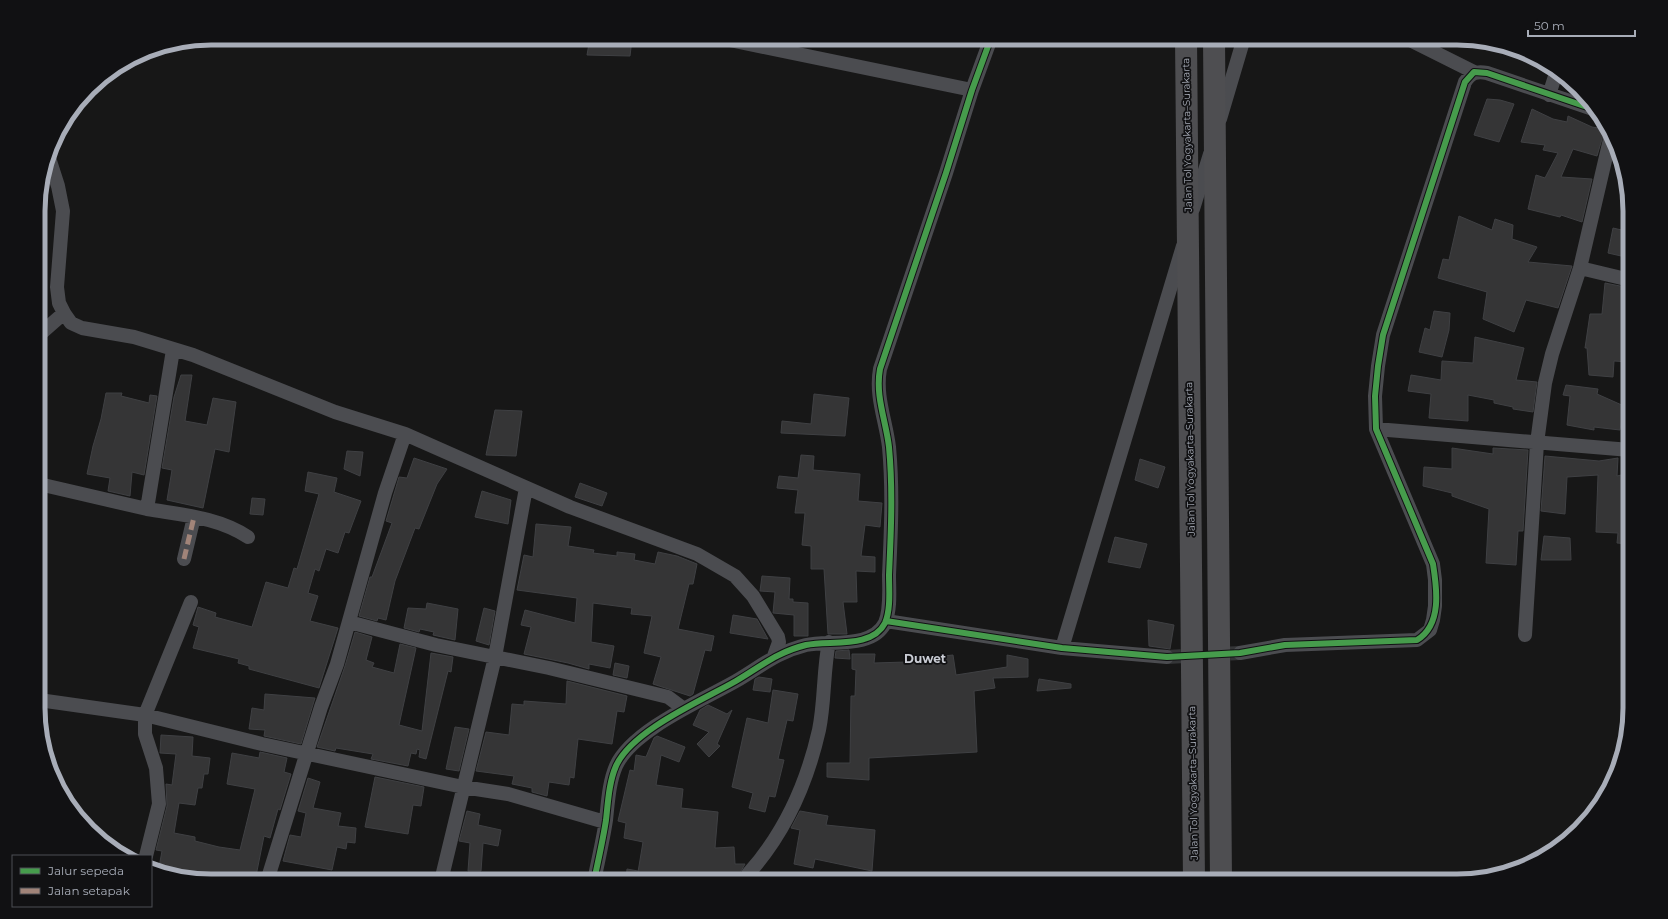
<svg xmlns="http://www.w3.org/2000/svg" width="1668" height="919" font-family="Montserrat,sans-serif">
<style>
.building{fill:#353536;stroke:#3f4043}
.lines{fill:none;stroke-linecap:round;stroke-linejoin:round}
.minor-tunnel{stroke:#343537;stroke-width:14;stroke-dasharray:14 7;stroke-linecap:butt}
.minor{stroke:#4b4c50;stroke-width:14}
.motorway{stroke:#4e4e51;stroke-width:22}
.quiet{stroke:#a18479;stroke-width:5;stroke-dasharray:10 5;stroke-linecap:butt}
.cycleway-casing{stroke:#111113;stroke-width:8}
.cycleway{stroke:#469c4c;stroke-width:6}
.labels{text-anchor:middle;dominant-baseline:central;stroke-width:3.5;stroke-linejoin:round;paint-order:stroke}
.street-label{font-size:10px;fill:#a8adb8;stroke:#111113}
.quarter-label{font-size:12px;font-weight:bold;fill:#c9ccd4;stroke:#111113}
.rim{fill:none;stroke:#a8adb8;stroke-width:5}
</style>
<rect width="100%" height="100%" fill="#171717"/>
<path class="building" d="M590,38L632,39L630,56L587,55Z
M1487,99L1500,100L1514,104L1499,142L1474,135Z
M1532,109L1553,119L1567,122L1568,116L1592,127L1605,129L1597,156L1573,149L1561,177L1592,179L1582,222L1561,215L1560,217L1528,209L1536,175L1545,178L1558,153L1543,150L1545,145L1521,142Z
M1459,216L1492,230L1495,219L1513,225L1512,239L1537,247L1528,262L1572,266L1558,308L1526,300L1514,332L1483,319L1487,292L1438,278L1443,259L1449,260Z
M1613,228L1630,232V258L1608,253Z
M1605,283L1630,288V362L1614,361L1613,377L1589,375L1587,348H1585L1590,314H1602Z
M1434,311L1450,313L1449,330L1442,357L1419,352L1425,328L1430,330Z
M1475,337L1524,348L1516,380L1537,382L1533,412L1513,409V407L1494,403V400L1468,395V421L1429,418L1431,394L1408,391L1411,375L1441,380L1442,361L1473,363Z
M181,375H192L185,421L207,425L213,398L236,402L229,452L215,449L203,508L167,500L172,470L162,468L174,397Z
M1566,385L1598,389L1597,394L1624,406L1620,430L1594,427V430L1567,425L1570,396L1563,395Z
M106,393H122L121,396L149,403L150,395L157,396L144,475L132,472L130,496L108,491L110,478L87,474L93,446L101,419Z
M814,394L849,398L845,436L781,433L782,421L811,424Z
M495,410L522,411L516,456L486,455Z
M1452,448L1493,454V448L1528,450L1523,531H1518L1516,565L1486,563L1489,509L1452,496V493L1423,486L1424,467L1452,469Z
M347,451L363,452L360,476L344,469Z
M801,455L814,456L813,470L860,474L858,501L882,503L880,527L865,525L861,556L875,557V572L856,571L857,602H843L847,634H828L824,569H811V546L802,545L805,513H795L798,490L777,488L779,476L798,478Z
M1545,456L1599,461L1618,458L1617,476L1630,473V544L1617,543L1618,533L1596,532L1598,475L1567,477L1565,514L1541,511Z
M414,458L447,469L437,484L419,529L415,528L395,581L386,620L378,618L377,621L359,616L370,577H372L392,523L386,521L399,477L407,478Z
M1140,459L1165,467L1158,488L1135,480Z
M308,472L337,478L334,492L361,501L349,533L345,532L338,553L326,549L319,571L315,569L308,593L318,596L310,621L338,628L319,688L249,669V666L238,663L239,659L193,648L199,627L193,625L198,607L216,613L215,617L252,627L266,582L288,588L294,568L297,569L319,494L305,491Z
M580,483L607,493L602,506L575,497Z
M482,491L511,500L508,524L475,517Z
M252,498L265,499L263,515L250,514Z
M536,524L571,527L568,546L594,550L593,553L617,556V552L635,554L634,560L655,564L658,552L677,556L697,564L693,584H689L678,629L714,636L711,651L705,650L693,694L690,696L653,684L661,657L644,653L652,616L631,614L632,608L593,603L591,642L614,646L610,668L589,664V669L568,663L524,654L531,627L521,625L525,610L575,623L577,598L517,590L524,555L533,557Z
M1544,536L1570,538L1571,560H1541Z
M1115,537L1147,544L1140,568L1108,562Z
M762,576L790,578L789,599H793V602L808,603V636H794V615L773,613L775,592L760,591Z
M427,603L458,609L455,640L433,635L434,632L420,629L419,632L404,628L408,608L426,609Z
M484,608L495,611L489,645L476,641Z
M733,615L757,619L768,639L730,633Z
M1148,620L1174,625L1170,649L1149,646Z
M355,632L372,637L366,660L374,663L372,667L394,673L400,644L416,648L399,725L422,731L431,653L453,657L451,672L448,671L426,759L419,757L420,750L417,749L416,754L411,753L408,766L371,759L373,754L336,748L335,751L317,747L345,666Z
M849,650L850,659L835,658L836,651Z
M852,654H875L874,663L906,662V663L934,660V657L953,655L956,675L1007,667V655L1028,659V677L993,678L995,688L974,691L977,752L869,758V780L827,777V763H850L851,696H855L856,670L852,669Z
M615,663L629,666L627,678L613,675Z
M759,677L772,679L770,692L753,690L755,679Z
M1039,679L1071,684V688L1037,691Z
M567,681L627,696L624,712L617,711L612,744L578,739L574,778L570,777L569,785L549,782L547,796L532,792V788L512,784L514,776L476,771L486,732L509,735L512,704L524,705V701L566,704Z
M773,690L798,694L793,721L787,720L778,759L784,760L775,797L769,796L765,812L749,808L753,793L732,787L747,718L768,723Z
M265,694L315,698L301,744L264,736L265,730L249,729L252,708L264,710Z
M708,705L727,714L732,710L717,744L720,746L709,757L697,744L709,732L693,725L700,710Z
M455,727L469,729L459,771L446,769Z
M161,735L193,737L192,756L210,758L208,774H204L202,788H198L195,805L179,803L174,833L195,837V841L219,847L240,850L255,789L227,784L232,753L259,758L260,752L287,758L284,772L291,774L280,810L278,809L270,838L264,836L256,876L243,873L241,881H211L193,879L195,873L159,867L162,851L156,850L167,806L166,784L172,785L176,754L160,753Z
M657,736L685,747L679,762L661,755L656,785L683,789L681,808L718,812L715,848L734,847L735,864H745L740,873L743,881H680L638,872L643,842L624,838L626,823L618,821L630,770L634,771L636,755L646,757L654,738Z
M375,777L424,787L421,806L413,805L408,834L365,827Z
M308,778L320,782L313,808L341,813L338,826L356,828L355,843L347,842L346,849L337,847L332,870L283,861L290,835L301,837L306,813L298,811Z
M467,811L480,814L478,825L501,830L498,846L483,843L481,871H468L470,843L459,841Z
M800,811L828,816L826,825L875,830L872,871L815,859L813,868L794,864L800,830L791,828Z
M627,869L638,871L637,881H626Z"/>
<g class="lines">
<path class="minor-tunnel" d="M1167,657L1240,653"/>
<path class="minor" d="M720,38L972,90
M1406,38L1474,72
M1549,95L1556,73
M1220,119L1244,38
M49,158L58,186L63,211L57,287L59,303L64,313L71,323L82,328L134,337L193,355L335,412L405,434L570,507L697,554L735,576L753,596L778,637L779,642L774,656
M1193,209L1210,154
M1580,268L1630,280
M39,335L64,313
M1376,429L1630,450
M39,484L147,509L173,350
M147,509C182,515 218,517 248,537
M184,559L194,517
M886,621L1062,648L1167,657
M349,622L436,645L549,668L668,697L684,709
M1525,635L1537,443L1545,383L1552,354L1580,268L1611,135
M1062,648L1183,246
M1240,653L1285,645L1417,640L1430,630L1433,620L1435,606V580L1433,564L1376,429L1375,396L1378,366L1383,335L1465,82C1471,73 1476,71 1487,73L1596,110
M39,700L145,715L262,744L463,787L508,794L605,822
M146,856L159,804L156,768L145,734V715L191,602
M748,874C784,834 807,783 819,730C825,701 823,671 829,642
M267,881L321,707L337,664L385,493L405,434
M441,881L495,657L526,488
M594,881C598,861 603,840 606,820C608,802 609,782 616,766C632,730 703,700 736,681C760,667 777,652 806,645C830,640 872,649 885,623C891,609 889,589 889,575C891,532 893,490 889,447C886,421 875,396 880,369L946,173L972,90L991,38"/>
<path class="motorway" d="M1186,38L1194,881
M1214,38L1221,881"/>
<path class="quiet" d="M184,559L194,517"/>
<defs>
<path id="cycleway" d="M886,621L1062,648L1167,657L1240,653L1285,645L1417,640C1442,625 1437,589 1433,564L1376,429L1375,396L1378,366L1383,335L1465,82L1474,72L1487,73L1596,110
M594,881C598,861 603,840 606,820C608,802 609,782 616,766C632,730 703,700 736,681C760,667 777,652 806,645C830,640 872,649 885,623C891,609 889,589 889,575C891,532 893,490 889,447C886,421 875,396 880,369L946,173L972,90L991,38"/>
</defs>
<use href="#cycleway" class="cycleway-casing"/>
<use href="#cycleway" class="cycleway"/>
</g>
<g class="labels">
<g class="street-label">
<text transform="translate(1187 135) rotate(-91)">Jalan Tol Yogyakarta–Surakarta</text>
<text transform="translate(1190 459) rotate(-91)">Jalan Tol Yogyakarta–Surakarta</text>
<text transform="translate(1193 783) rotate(-91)">Jalan Tol Yogyakarta–Surakarta</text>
</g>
<g class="quarter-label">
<text x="925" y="658">Duwet</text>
</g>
</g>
<path d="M0 0H1668V919H0ZM211 45H1457A166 166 0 0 1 1623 211V708A166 166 0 0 1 1457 874H211A166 166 0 0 1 45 708V211A166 166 0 0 1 211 45Z" fill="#111113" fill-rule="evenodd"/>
<path class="rim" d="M211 45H1457A166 166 0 0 1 1623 211V708A166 166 0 0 1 1457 874H211A166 166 0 0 1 45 708V211A166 166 0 0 1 211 45Z"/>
<rect x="12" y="855" width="140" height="52" fill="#111113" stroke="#4d4f55"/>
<rect x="20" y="868" width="20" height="6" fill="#469c4c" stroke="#4d4f55"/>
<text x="48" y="875" font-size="12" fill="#a8adb8">Jalur sepeda</text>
<rect x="20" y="888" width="20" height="6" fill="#a18479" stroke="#4d4f55"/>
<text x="48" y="895" font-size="12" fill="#a8adb8">Jalan setapak</text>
<path d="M1528 30v6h107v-6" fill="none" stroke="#a8adb8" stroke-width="2"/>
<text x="1534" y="30" font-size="12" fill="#a8adb8" stroke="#111113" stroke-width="3" paint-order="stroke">50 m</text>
</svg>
